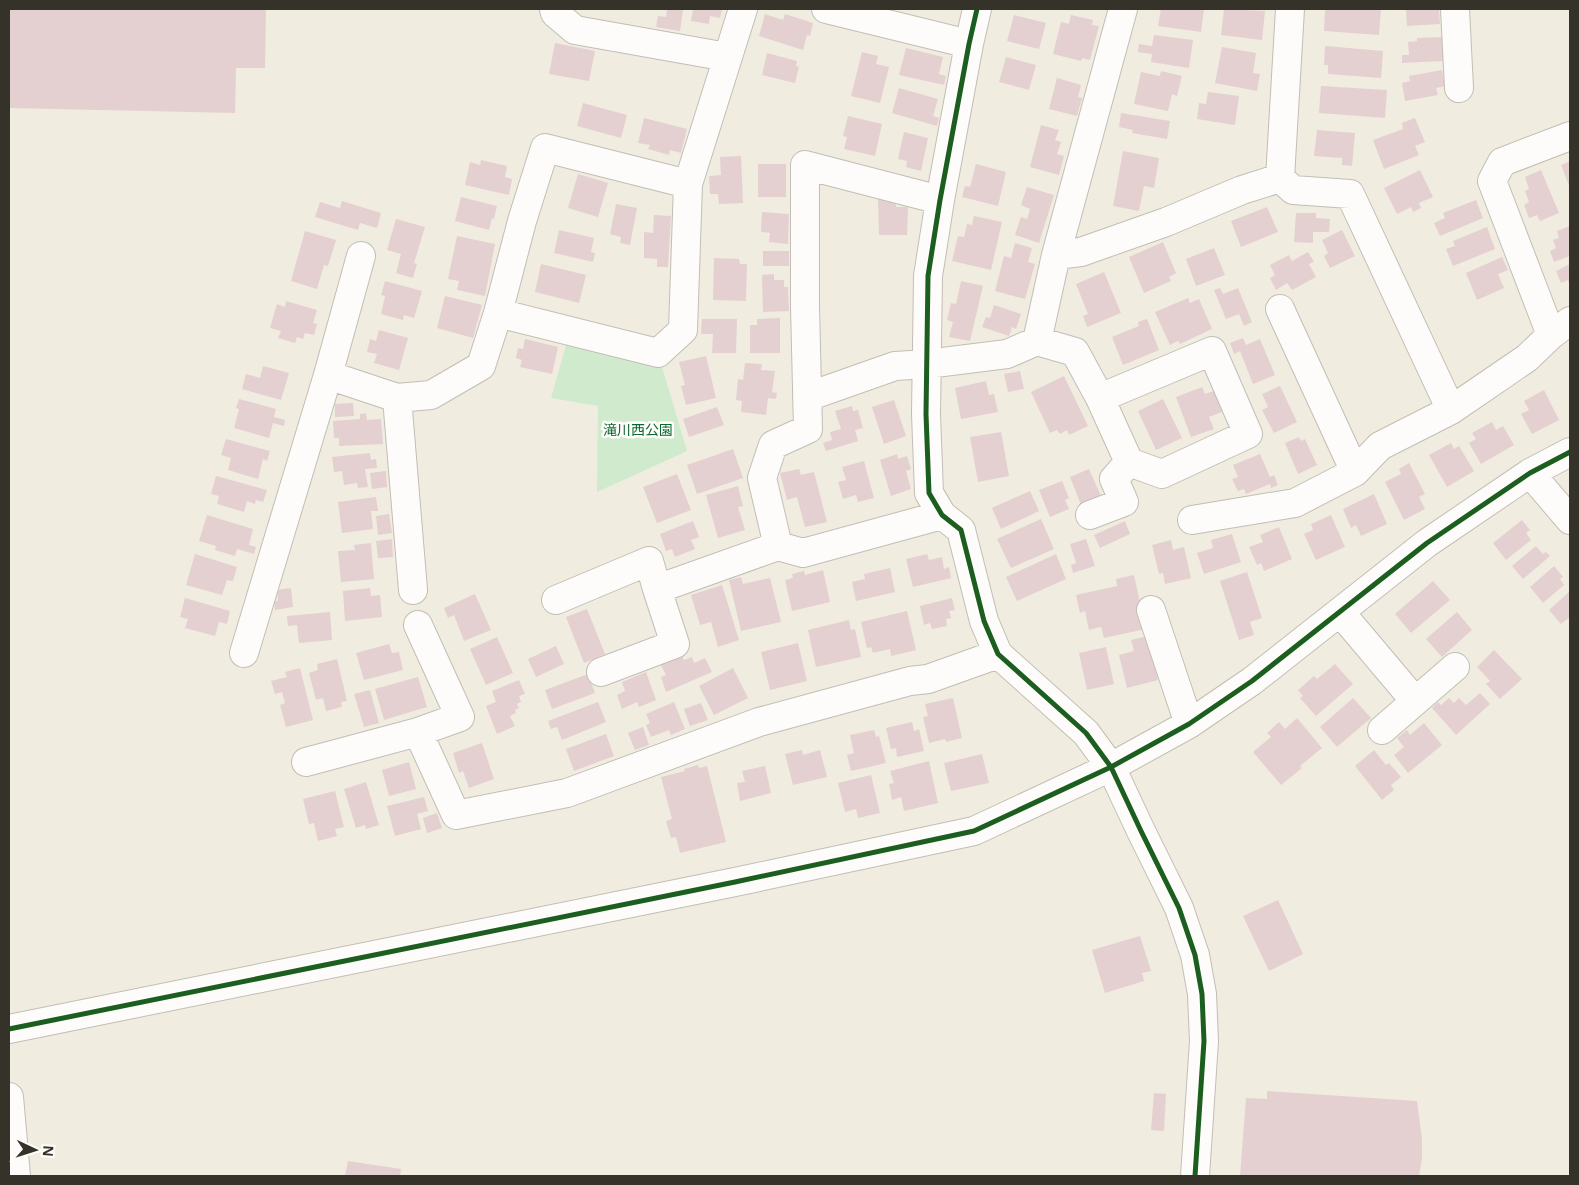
<svg xmlns="http://www.w3.org/2000/svg" width="1579" height="1185" font-family="'Open Sans','Noto Sans JP',sans-serif">
<style>
.green{fill:#cfeacd}
.building{fill:#e4d0d1}
.lines{fill:none;stroke-linecap:round;stroke-linejoin:round}
.minor-casing{stroke:#c2beb5;stroke-width:30}
.minor{stroke:#fdfcfa;stroke-width:28}
.cycleway-casing{stroke:#fefdf9;stroke-width:8}
.cycleway{stroke:#1b5e20;stroke-width:5}
.labels{text-anchor:middle;dominant-baseline:central;stroke-width:5;stroke-linejoin:round;paint-order:stroke}
.park-label{font-size:14px;fill:#0b6730;stroke:#fefdf9}
</style>
<rect width="100%" height="100%" fill="#f1ece0"/>
<path class="green" d="M567,342L662,367L687,451L597,492L598,406L551,398Z"/>
<path class="building" d="M9,9H266L265,68H236L235,113L9,108Z
M667,9L683,10L680,31L656,27L658,16L666,17Z
M693,9H722L720,18L710,16L709,24L691,21Z
M1161,9H1204L1201,32L1158,26Z
M1224,9L1265,11L1262,40L1221,35Z
M1325,9H1381L1379,35L1324,31Z
M1406,9H1439L1440,24L1407,26Z
M765,14L783,20L785,14L813,23L810,36L807,35L803,50L759,36Z
M1014,15L1046,23L1039,49L1007,41Z
M1071,15L1093,20L1092,25L1099,26L1090,60L1082,58L1081,61L1053,54L1061,22L1069,24Z
M1154,35L1193,40L1189,68L1151,62L1152,54L1138,52L1139,44L1152,46Z
M1443,37L1444,61L1402,63V55H1409L1408,42L1417,41V38Z
M555,43L595,51L589,81L549,74Z
M1325,46L1383,51L1381,78L1328,74V65H1324Z
M1222,47L1256,53L1253,73L1260,74L1257,91L1215,83Z
M906,48L943,57L939,74L946,76L944,85L899,75Z
M862,52L878,56L876,64L889,67L880,103L851,96Z
M767,53L797,61L796,66L799,67L795,83L762,75Z
M1006,57L1036,65L1029,90L999,82Z
M1442,70L1445,86L1436,88L1438,95L1405,101L1402,83L1410,81L1409,76Z
M1161,71L1182,76L1177,96L1172,94L1168,111L1134,104L1141,72L1160,76Z
M1057,78L1081,85L1078,97L1082,98L1077,116L1049,109Z
M1321,86L1387,90L1385,118L1319,113Z
M899,88L938,99L933,116L939,118L937,126L892,113Z
M1208,92L1239,96L1235,125L1197,119L1199,103L1206,104Z
M583,103L627,115L621,138L577,126Z
M1121,113L1170,121L1167,139L1132,133L1133,130L1119,127Z
M848,116L882,124L875,156L844,149L847,137L843,136Z
M644,118L687,129L681,153L670,150L669,155L648,149L650,145L638,143Z
M1415,118L1425,142L1415,146L1419,155L1384,169L1373,140L1403,129L1402,123Z
M1041,125L1059,130L1055,140L1061,142L1057,154L1064,156L1059,175L1030,167Z
M1317,130L1355,133L1352,166L1342,165V158L1314,156Z
M904,132L928,138L921,171L906,167L907,161L898,159Z
M1123,151L1159,158L1154,188L1144,186L1139,211L1113,206Z
M741,156L743,203L719,204L718,194H710L709,176L721,175L720,157Z
M481,160L507,166L505,177L512,179L509,195L465,185L470,162L480,165Z
M1570,161V188L1561,165Z
M758,164H786V197H758Z
M976,164L1006,172L998,206L962,197L965,186L970,187Z
M1420,170L1433,197L1419,203L1421,208L1413,212L1411,207L1397,214L1384,188Z
M1541,170L1559,213L1540,221L1537,215L1529,218L1524,205L1529,202L1525,191L1529,189L1525,177Z
M578,174L608,183L598,217L568,208Z
M1027,187L1054,195L1039,243L1015,235L1021,217L1027,219L1030,209L1021,205Z
M461,197L497,206L494,219L492,218L489,230L455,221Z
M878,199H896V207H908L907,235H879Z
M1476,200L1483,218L1440,236L1434,223L1445,218L1443,213Z
M342,201L381,213L377,228L360,223L358,230L315,217L320,202L340,208Z
M616,204L637,208L630,245L620,243L621,237L610,234Z
M1267,207L1278,232L1241,247L1231,221Z
M762,212L789,214L788,244L769,242L770,233L761,232Z
M1296,213H1316V218L1330,219L1329,232H1313V243L1294,242Z
M654,215L671,216L668,267H657V259L644,258V232L653,233Z
M974,216L1002,222L991,270L952,261L958,236L964,237L967,224L972,225Z
M396,219L425,227L414,263L417,264L413,278L396,273L401,254L387,250Z
M1570,226V256L1554,262L1550,251L1556,248L1553,240L1559,238L1557,231Z
M1487,227L1495,249L1453,266L1446,249L1455,246L1453,241Z
M559,230L594,238L591,252L595,253L593,262L554,253Z
M1342,230L1355,256L1330,268L1324,256L1328,253L1322,240Z
M305,231L336,240L328,266L324,265L317,289L291,281Z
M457,236L495,244L485,296L457,290L459,281L448,279Z
M1163,242L1176,273L1169,277L1171,281L1144,293L1129,257Z
M1015,243L1032,248L1028,262L1035,264L1025,299L995,291L1004,256L1011,258Z
M1214,248L1225,275L1196,286L1186,259Z
M763,251H789V266H763Z
M1308,252L1314,262L1309,264L1316,277L1292,290L1287,283L1276,290L1270,278L1275,275L1270,265L1289,255L1292,261Z
M1502,257L1508,270L1498,274L1504,288L1477,300L1466,273Z
M714,258L739,259L740,264H747L746,301L713,300Z
M541,264L586,275L579,303L535,292Z
M1570,264V285L1568,280L1561,283L1556,271Z
M1104,272L1121,313L1087,327L1083,316L1088,314L1076,284Z
M774,274V280H784V287H788L789,311L763,312L762,275Z
M385,281L422,291L414,318L404,315L403,320L381,314L385,296L381,295Z
M961,281L983,286L970,341L949,337L953,322L947,320L951,303L956,304Z
M1220,288L1223,294L1238,288L1252,322L1244,326L1239,314L1226,319L1214,290Z
M445,296L482,305L473,338L437,328Z
M1188,298L1190,303L1199,299L1212,329L1180,344L1178,341L1170,345L1155,312Z
M286,301L317,310L313,323L317,324L314,335L305,333L303,339L297,337L295,343L278,338L281,331L270,328L277,304L285,307Z
M994,305L1021,314L1016,329L1012,327L1009,336L982,327L986,317L990,318Z
M780,318V353H750V325H757V319Z
M702,319H737L736,353H712L713,334H701Z
M1147,319L1159,350L1123,365L1112,337L1139,326L1138,322Z
M379,330L408,338L399,370L374,363L377,354L367,352L370,339L376,341Z
M1243,338L1246,345L1260,339L1275,375L1253,384L1240,351L1234,354L1230,343Z
M525,339L558,347L552,374L520,367L522,360L516,358L518,348L523,349Z
M706,356L716,398L686,405L681,386L685,385L679,362Z
M745,363L762,364L761,370L775,371L772,392L777,393L776,399L768,398L766,415L741,412L742,401L736,400L738,379L743,380Z
M263,366L289,373L281,400L242,389L246,374L260,378Z
M1020,371L1024,389L1008,392L1004,374Z
M1064,376L1088,426L1069,435L1067,430L1060,434L1057,430L1050,433L1031,392Z
M986,381L989,395L994,394L998,412L961,419L955,388Z
M1280,386L1297,422L1274,433L1262,410L1268,407L1262,394Z
M1202,387L1205,394L1214,391L1222,412L1209,417L1214,429L1191,437L1176,397Z
M1544,390L1559,420L1532,434L1521,414L1529,410L1524,401Z
M239,399L276,409L274,417L285,420L284,426L273,423L269,438L234,428L239,409L236,408Z
M1163,399L1182,438L1156,450L1138,411Z
M894,400L906,436L884,444L872,407Z
M353,403L354,416L335,417V404Z
M852,406L853,411L858,410L863,428L855,430L858,441L826,451L823,443L832,440L830,432L841,429L835,411Z
M717,407L724,425L689,437L683,419Z
M366,413L367,420L381,419L383,444L339,446V438H334L333,421L360,419V414Z
M1492,422L1496,430L1503,426L1514,445L1481,464L1469,443L1476,439L1472,433Z
M1001,432L1009,476L978,482L970,437Z
M1299,437L1301,441L1305,439L1317,465L1298,474L1285,443Z
M226,439L270,451L267,461L263,459L258,479L228,470L231,458L221,455Z
M1451,443L1454,449L1459,446L1474,471L1447,487L1429,455Z
M733,449L743,478L697,494L687,465Z
M370,453L371,460L376,459L377,468L365,469L368,487L358,488L357,483L344,485L342,471L334,472L332,457Z
M897,454L898,459L907,456L911,469L906,471L911,489L891,496L880,460Z
M1260,454L1270,477L1274,475L1278,485L1271,488L1270,484L1246,494L1244,489L1238,491L1232,479L1238,477L1233,465Z
M864,461L874,498L858,502L856,495L843,499L838,482L846,480L842,467Z
M1409,463L1425,494L1419,497L1425,509L1404,520L1385,482L1401,474L1399,469Z
M799,469L801,475L814,472L827,522L805,527L797,497L787,500L780,473Z
M1089,469L1101,496L1081,505L1070,477Z
M386,471L387,487L372,489L370,473Z
M677,474L691,510L657,523L643,487Z
M216,476L267,490L263,502L256,500L255,504L247,501L244,512L217,504L219,496L211,494Z
M1062,481L1069,498L1065,500L1069,509L1050,517L1039,490Z
M738,486L743,506L738,507L745,530L718,538L706,495Z
M1030,491L1039,511L1001,529L992,508Z
M1374,494L1387,524L1361,536L1356,525L1351,528L1343,509Z
M376,497L378,511H371L373,529L342,533L338,502Z
M389,514L392,533L378,535L376,516Z
M207,515L253,529L249,545L256,547L254,554L237,549L235,556L215,550L216,546L199,541Z
M1331,515L1345,547L1316,560L1304,534L1313,530L1311,524Z
M1041,519L1054,549L1011,568L997,539Z
M1522,520L1530,530L1526,533L1531,540L1506,560L1493,543Z
M693,521L699,537L691,540L695,549L675,557L672,549L666,551L660,534Z
M1125,521L1130,534L1100,548L1094,535Z
M1279,527L1292,559L1264,571L1261,563L1257,565L1249,547L1263,542L1260,535Z
M1232,534L1241,562L1204,574L1197,553L1213,548L1211,540Z
M392,539L393,557L378,558L376,541Z
M1086,539L1095,566L1073,573L1071,565L1076,563L1070,544Z
M1171,540L1173,550L1184,547L1191,578L1165,584L1163,573L1159,574L1152,545Z
M371,543L374,579L341,582L338,551L355,550L354,545Z
M1536,546L1543,554L1546,552L1550,556L1523,579L1512,566Z
M195,554L237,567L233,581L227,580L222,595L186,585Z
M927,554L929,560L942,557L944,569L949,567L951,578L913,587L906,559Z
M1056,554L1066,579L1017,601L1006,577Z
M1554,566L1563,577L1560,579L1564,585L1543,603L1530,587Z
M890,568L895,592L856,601L852,582L865,579L864,574Z
M823,570L830,602L792,611L785,580L793,578L792,574L804,571L805,575Z
M1247,572L1262,618L1250,622L1254,635L1239,640L1220,581Z
M1134,575L1146,629L1104,638L1101,627L1089,630L1085,611L1080,613L1076,595L1117,586L1116,579Z
M741,577L743,584L770,578L781,622L741,631L729,580Z
M1433,581L1450,600L1411,633L1395,614Z
M722,585L739,640L718,647L711,622L700,625L691,595Z
M291,588L293,607L275,610L274,601H278L277,590Z
M370,588L371,596L380,595L382,617L345,621L343,591Z
M1570,591V617L1561,624L1549,610Z
M475,594L491,630L464,641L454,615L448,618L444,608Z
M185,598L230,611L227,624L219,622L215,636L185,628L188,619L180,617Z
M952,598L955,610L949,611L951,618L946,619L947,626L932,629L930,623L924,625L920,606Z
M587,609L605,654L584,663L566,617Z
M907,611L916,650L891,656L890,649L873,653L871,647L867,648L861,622Z
M330,612L332,640L299,643L297,625L288,626L287,616Z
M1457,612L1472,630L1442,657L1426,639Z
M849,620L851,630L855,629L861,657L816,667L808,630Z
M1147,636L1158,680L1127,688L1119,655L1134,651L1131,640Z
M497,637L513,673L486,685L470,649Z
M798,643L807,681L770,690L761,652Z
M389,644L392,653L399,652L403,670L364,680L356,653Z
M556,646L564,664L536,677L528,659Z
M1106,647L1114,684L1087,690L1079,653Z
M1494,650L1522,679L1500,699L1486,684L1490,681L1477,667Z
M682,656L684,660L692,657L694,663L705,658L712,672L666,692L661,677L666,675L661,665Z
M337,659L347,701L341,702L342,707L326,711L323,698L316,700L309,673L318,670L317,664Z
M1335,664L1353,684L1316,716L1300,698L1303,696L1298,690L1314,676L1317,679Z
M300,668L313,720L286,727L280,705L285,703L282,692L275,694L271,681L287,677L285,672Z
M733,668L748,698L714,715L699,686Z
M646,672L656,700L639,707L637,702L622,709L617,695L625,691L622,682Z
M588,674L595,693L552,709L545,690Z
M418,677L427,707L384,720L375,689Z
M519,680L525,694L519,696L521,702L517,704L519,708L515,710L516,713L510,716L515,726L497,734L486,706L496,702L492,691Z
M370,690L379,723L364,727L354,694Z
M1480,693L1490,704L1456,735L1432,708L1438,702L1441,705L1449,698L1454,703L1459,698L1466,705Z
M953,698L962,738L946,742L945,739L929,743L923,717L928,716L925,704Z
M1353,698L1371,718L1337,747L1320,727Z
M598,702L606,722L562,740L557,727L551,729L548,721Z
M674,702L685,729L671,735L669,730L651,737L646,725L650,723L646,714Z
M701,703L708,720L690,726L684,709Z
M1297,718L1322,748L1300,766L1302,768L1281,785L1253,752L1271,737L1267,733L1279,722L1285,729Z
M912,722L914,731L919,729L924,751L897,757L896,748L891,749L886,728Z
M1424,723L1442,745L1408,773L1394,755L1404,747L1397,738L1407,730L1410,735Z
M643,727L649,745L635,750L628,733Z
M874,730L876,737L879,736L886,763L851,771L847,755L854,753L850,735Z
M606,734L614,756L574,771L566,749Z
M482,743L494,779L469,788L463,771L459,773L453,753Z
M802,750L803,755L820,750L827,777L793,785L785,754Z
M1374,750L1386,765L1389,763L1401,777L1391,785L1394,790L1382,800L1355,766Z
M982,754L989,783L951,791L944,763Z
M929,761L938,803L904,811L901,797L892,800L889,784L894,783L890,771Z
M409,762L416,789L389,796L382,770Z
M698,765L699,768L707,766L726,842L680,853L676,837L671,838L666,821L672,819L661,777L685,771L684,769Z
M765,766L771,793L740,801L737,783L745,782L742,771Z
M871,775L880,813L858,818L856,809L845,812L838,783Z
M366,782L379,825L366,829L365,825L356,828L344,789Z
M335,791L344,827L335,829L337,836L318,841L314,823L309,824L303,799Z
M424,797L428,811L417,814L421,829L395,836L387,806Z
M437,813L442,828L427,833L423,818Z
M1278,900L1303,954L1269,971L1243,916Z
M1140,936L1151,971L1142,973L1144,981L1105,993L1092,950Z
M1267,1091L1417,1101L1422,1139V1158L1419,1176H1240L1246,1098L1267,1099Z
M1154,1093L1166,1094L1164,1131L1151,1130Z
M348,1161L401,1169L400,1176H345Z"/>
<g class="lines">
<defs>
<path id="minor" d="M554,9L555,13L575,30L727,57
M826,9L969,44
M977,9L969,44L940,200L928,276L926,414L929,493L942,515L961,530L984,621L998,654L1086,733L1111,767L1141,831L1179,908L1195,955L1202,994L1204,1041L1195,1176
M1290,9L1280,178L1293,190L1350,194L1451,410L1527,358L1551,335L1570,321
M1455,9L1459,88
M1056,255L1123,9
M1280,309L1355,472
M498,313L522,221L545,148L688,184
M1551,335L1492,181L1502,162L1570,136
M1037,341L1075,352L1100,398L1129,462L1162,474L1248,434L1212,351L1100,398
M328,375L361,256
M807,397L895,366L927,364L1007,354L1037,341L1056,255L1081,252L1166,222L1242,190L1280,178
M397,398L413,590
M1530,473L1570,520
M1090,515L1124,502L1114,479L1129,462
M1192,520L1295,503L1355,472L1380,446L1451,410
M778,546L762,478L773,445L808,429L805,307V165L940,200
M556,600L649,561L657,589
M1151,610L1189,724
M1340,612L1415,701
M244,653L328,375L397,398L431,395L481,366L498,313L658,353L683,330L688,184L743,9
M601,672L675,644L657,589L778,546L803,553L942,515
M1382,730L1455,667
M418,732L456,815L567,793L759,722L910,681L928,679L998,654
M306,762L418,732L460,717L418,625
M9,1029L735,882L974,831L1111,767L1189,724L1252,681L1427,543L1530,473L1570,452
M9,1097L16,1176"/>
</defs>
<use href="#minor" class="minor-casing"/>
<use href="#minor" class="minor"/>
<defs>
<path id="cycleway" d="M977,9L969,44L940,200L928,276L926,414L929,493L942,515L961,530L984,621L998,654L1086,733L1111,767L1141,831L1179,908L1195,955L1202,994L1204,1041L1195,1176
M9,1029L735,882L974,831L1111,767L1189,724L1252,681L1427,543L1530,473L1570,452"/>
</defs>
<use href="#cycleway" class="cycleway-casing"/>
<use href="#cycleway" class="cycleway"/>
</g>
<g class="labels">
<g class="park-label">
<text x="638" y="429">滝川西公園</text>
</g>
</g>
<rect width="1579" height="1185" fill="none" stroke="#35322a" stroke-width="20"/>
<g transform="translate(35 1150) rotate(94)" stroke="#fefdf9" stroke-width="4" paint-order="stroke">
<path d="M0-4L9 19L0 12L-9 19Z" fill="#35322a"/>
<text y="-8" font-size="14" font-weight="bold" text-anchor="middle" fill="#35322a">N</text>
</g>
</svg>
